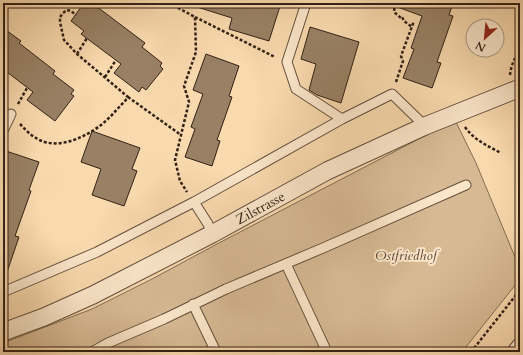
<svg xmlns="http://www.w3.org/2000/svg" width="523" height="355" font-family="Cardo,serif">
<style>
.green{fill:#d7ba94;stroke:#846e54}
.building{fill:#998165;stroke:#322115}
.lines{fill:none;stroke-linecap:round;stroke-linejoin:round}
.lane-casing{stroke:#644f3b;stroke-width:11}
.street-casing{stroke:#644f3b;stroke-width:19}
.path{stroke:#322115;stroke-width:2.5;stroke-dasharray:3 2;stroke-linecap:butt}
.lane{stroke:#fbe6ca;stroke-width:9}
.street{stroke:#fbe6ca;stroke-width:17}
.labels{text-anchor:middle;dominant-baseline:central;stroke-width:4;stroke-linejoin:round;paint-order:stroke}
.street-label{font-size:14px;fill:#322115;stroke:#fbe6ca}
.park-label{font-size:14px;font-style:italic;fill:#5b4735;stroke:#fbe6ca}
</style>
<rect width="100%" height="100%" fill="#f9d9ae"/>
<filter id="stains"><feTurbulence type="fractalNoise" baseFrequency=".005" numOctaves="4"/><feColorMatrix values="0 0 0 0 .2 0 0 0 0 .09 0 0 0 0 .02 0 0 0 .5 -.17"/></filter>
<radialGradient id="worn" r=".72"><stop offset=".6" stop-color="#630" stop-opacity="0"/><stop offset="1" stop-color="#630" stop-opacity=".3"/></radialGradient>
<path class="green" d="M455,120L476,163L520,269V279L462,352H3V343L92,309L152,279L217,244Z"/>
<path class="building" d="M84,3H92L145,43L142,47L162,63L160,66L163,69L146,90L142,87L139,92L114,73L121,64L81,34L84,31L71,21Z
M194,3H281L269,41L229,29L232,18L194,6Z
M392,3H453L449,15L453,16L437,62L441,63L432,88L403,78L414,49L411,48L422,16L392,5Z
M310,27L359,42L341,103L317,95L309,90L316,64L301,59Z
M3,28L21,41L19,43L55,71L53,74L74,90L71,94L74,96L55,121L27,100L33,92L3,69Z
M206,54L239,66L229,96L232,97L217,140L220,141L212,166L185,157L195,129L191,127L203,94L193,90Z
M92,131L140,148L132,169L137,171L124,206L92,195L101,169L81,162Z
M3,150L39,162L29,190L31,191L15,236L19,237L5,278H3Z"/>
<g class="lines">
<defs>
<path id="lane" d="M306,3L287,62L296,89L342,119
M3,131L11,114
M194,202L208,224L212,234
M286,264L327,352
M3,292L97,252L194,202L342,119L392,94L425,126
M193,304L216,352
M92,352L108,343L164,319L226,289L323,248L466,185"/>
<g id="street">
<path id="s1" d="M3,332L44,317L93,295L212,234L327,171L425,126L520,88"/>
<path d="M516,352L520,347"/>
</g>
</defs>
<use href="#lane" class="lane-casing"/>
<use href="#street" class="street-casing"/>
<path class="path" d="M169,3L195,17L196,52L184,86L189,102L175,160L180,181L187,192
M395,3L394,12L401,18L402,17L404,21L412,27
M195,17L275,57
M77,54L87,38
M510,75C511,66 514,58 520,52
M105,77L116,60
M396,82L403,61L401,56L414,21
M128,97L181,135
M18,104L27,88
M20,124C25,129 30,135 36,138C56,151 84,138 101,125C110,118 117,109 125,101L128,97L77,54L64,40L60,22V17L63,13L67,10L71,11L76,15
M465,127C474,140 488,146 501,153
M303,352L311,348
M471,352L520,290"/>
<use href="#lane" class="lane"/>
<use href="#street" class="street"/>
</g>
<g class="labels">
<g class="street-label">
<text stroke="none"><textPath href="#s1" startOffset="286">Zilstrasse</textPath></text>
</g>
<g class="park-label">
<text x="406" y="255">Ostfriedhof</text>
</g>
</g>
<rect width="523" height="355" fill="none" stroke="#f9d9ae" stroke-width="16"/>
<rect x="4" y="4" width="515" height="347" fill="none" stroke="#322115" stroke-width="2"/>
<rect x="8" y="8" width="507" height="339" fill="none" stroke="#322115"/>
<g transform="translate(485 38) rotate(207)"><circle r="19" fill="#fbe6ca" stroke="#ab9782"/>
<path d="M0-3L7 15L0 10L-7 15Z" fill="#8f2418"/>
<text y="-6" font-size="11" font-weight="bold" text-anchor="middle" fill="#322115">N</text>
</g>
<rect width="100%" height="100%" filter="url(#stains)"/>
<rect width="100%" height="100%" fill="url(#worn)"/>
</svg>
